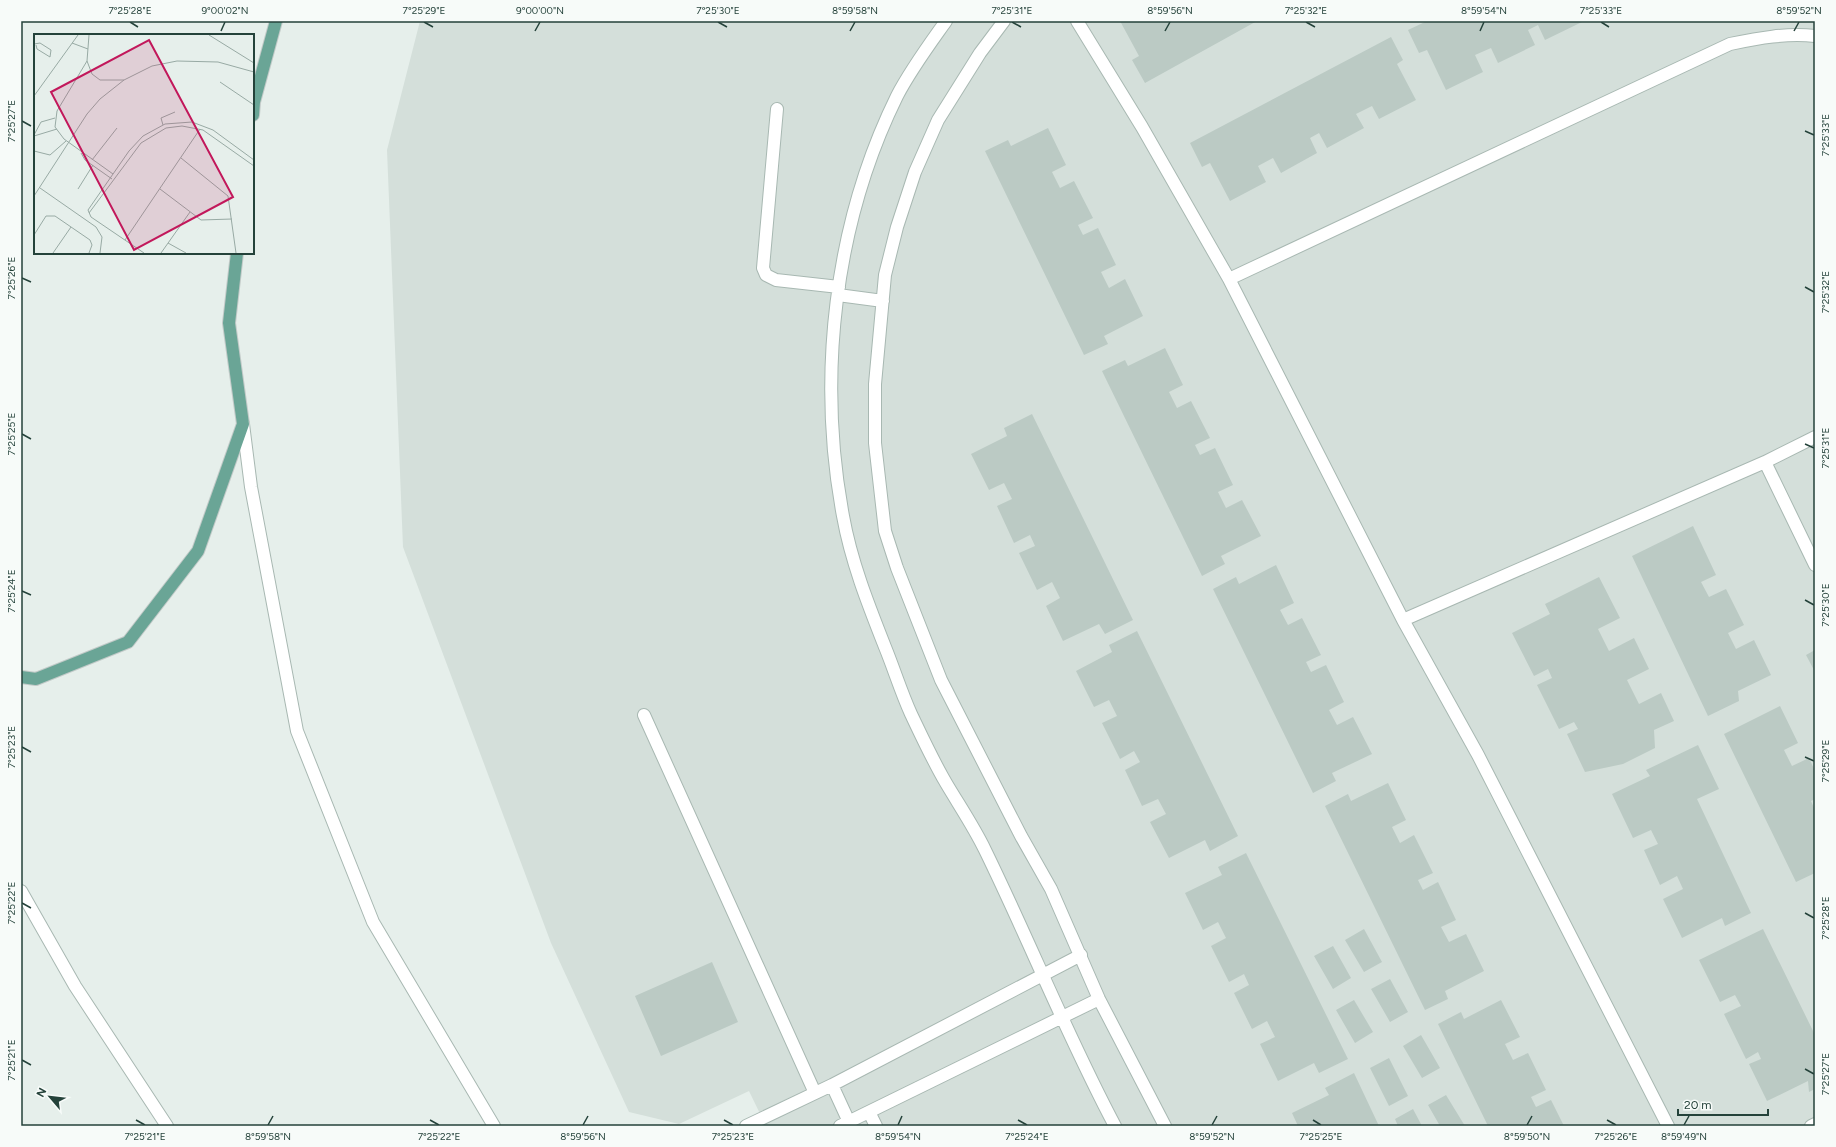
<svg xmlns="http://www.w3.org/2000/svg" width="1836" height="1147" font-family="Figtree,sans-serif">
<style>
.built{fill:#d4dfda}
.building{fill:#bbcac4}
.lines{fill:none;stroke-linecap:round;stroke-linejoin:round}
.minor-casing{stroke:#a8b8b2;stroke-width:14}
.major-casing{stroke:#c2cac8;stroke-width:14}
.minor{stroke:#fff;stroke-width:12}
.major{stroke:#6aa596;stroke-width:12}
.ticks{fill:none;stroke:#24423a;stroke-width:1.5}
.inset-road{fill:none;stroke:#98aaa4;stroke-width:1}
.view{fill:#c2185b;fill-opacity:0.15;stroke:#c2185b;stroke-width:2}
.inset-edge{fill:none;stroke:#24423a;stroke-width:2}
.neatline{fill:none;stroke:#24423a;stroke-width:1.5}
.ticks-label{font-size:10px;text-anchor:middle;fill:#24423a}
</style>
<rect width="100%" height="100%" fill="#e6efeb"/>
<path class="built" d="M420,21H1815V1126H766L749,1091L679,1124L629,1112L551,943L403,547L387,150Z"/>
<path class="building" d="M1120,21H1257L1145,83L1132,60L1139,56Z
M1427,21H1582V22L1545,40L1538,25L1528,30L1535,45L1498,63L1491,48L1475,55L1483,72L1446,90L1427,50L1419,53L1408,30Z
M1391,37L1403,60L1397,64L1416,100L1379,119L1372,106L1356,114L1364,128L1327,148L1319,133L1310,138L1317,153L1281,173L1273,158L1258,166L1266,182L1230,201L1210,163L1202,167L1190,143Z
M1048,128L1066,165L1052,172L1060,188L1074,181L1093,218L1078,225L1083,235L1098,228L1116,265L1101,272L1109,288L1125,279L1143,316L1104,336L1108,344L1084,355L985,151L1008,140L1011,146Z
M1165,348L1183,385L1169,392L1177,408L1191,401L1210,438L1195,445L1200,455L1215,448L1233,485L1218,492L1226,508L1242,500L1261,536L1221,556L1225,564L1202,576L1102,371L1125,360L1128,366Z
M1032,414L1133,620L1105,634L1099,624L1063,641L1046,606L1060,598L1052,582L1037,590L1019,553L1035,546L1030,535L1014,543L997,506L1012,499L1004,483L989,490L971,454L1007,436L1004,428Z
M1693,526L1716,575L1701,582L1709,597L1726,589L1744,625L1728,633L1736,649L1754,640L1771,675L1738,691L1739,701L1708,716L1632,556Z
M1276,565L1294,603L1280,610L1288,625L1302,618L1321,655L1306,662L1311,672L1326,665L1344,702L1329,710L1337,725L1353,717L1372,754L1332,773L1336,781L1313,793L1213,589L1236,577L1239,584Z
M1599,577L1620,618L1598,629L1609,651L1634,638L1649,669L1627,680L1639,704L1661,693L1674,721L1654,730L1655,748L1623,764L1585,772L1567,734L1578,729L1574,722L1559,729L1537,685L1552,678L1548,669L1534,676L1512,633L1550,614L1545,604Z
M1137,631L1238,836L1210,851L1205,840L1169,858L1150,822L1166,814L1158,799L1142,806L1125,770L1140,762L1134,751L1120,759L1102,723L1117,716L1109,700L1094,707L1076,671L1112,652L1109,645Z
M1815,650V672L1806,655Z
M1780,706L1798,743L1784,750L1792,766L1809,758L1815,771V799L1811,801L1815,810V873L1796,882L1724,734Z
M1698,745L1719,789L1697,799L1751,913L1725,926L1722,918L1682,938L1663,899L1683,889L1677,876L1660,885L1644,850L1658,844L1651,830L1633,838L1612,794L1650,776L1646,770Z
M1388,783L1406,820L1392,827L1400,843L1414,835L1433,873L1418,880L1423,890L1438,882L1456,920L1441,927L1449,942L1466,934L1484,971L1445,991L1448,999L1425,1010L1325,806L1348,794L1351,801Z
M1246,853L1348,1059L1319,1073L1314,1063L1278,1081L1260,1044L1275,1037L1267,1021L1252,1029L1234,993L1249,985L1244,974L1229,982L1211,946L1226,938L1218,922L1203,930L1185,893L1222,875L1218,867Z
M1364,929L1382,962L1364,972L1345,940Z
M1763,929L1815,1035V1089L1809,1092L1808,1081L1767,1101L1749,1064L1761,1059L1758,1052L1746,1059L1724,1014L1741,1006L1735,995L1720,1002L1699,960Z
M1333,946L1351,978L1333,989L1314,956Z
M712,962L738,1022L661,1056L635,996Z
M1390,979L1408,1012L1390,1022L1371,989Z
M1354,1000L1373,1032L1355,1043L1336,1010Z
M1501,1000L1520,1037L1505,1044L1513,1060L1528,1053L1546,1090L1531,1097L1536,1107L1551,1100L1564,1126H1488L1438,1024L1461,1012L1464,1019Z
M1421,1035L1440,1068L1422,1078L1403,1046Z
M1389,1058L1408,1096L1389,1106L1370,1068Z
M1354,1073L1379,1126H1298L1292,1113L1329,1095L1325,1088Z
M1446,1095L1465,1126H1440L1428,1105Z
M1413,1109L1422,1126H1398L1395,1119Z"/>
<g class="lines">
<defs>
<path id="minor" d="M946,21C929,45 911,69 897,96C834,224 817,377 843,516C851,561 868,604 885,647C894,669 901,692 911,714C922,737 933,761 946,783C959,805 974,827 985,850C1030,942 1067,1036 1115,1126
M1004,21L980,53L938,120L915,172L897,227L885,275L875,384V443L885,531L897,568L941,680L1021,836L1051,889L1099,999L1165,1126
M1077,21L1142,127L1229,279L1403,620L1478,755L1668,1126
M777,109L763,268L766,275L776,280L839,287
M1229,279L1730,44C1759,38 1786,33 1815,36
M838,295L883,301
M243,424L251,487L297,731L373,922L494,1126
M1765,462L1815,565
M1403,620L1765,462L1815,437
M644,715L815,1093
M21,891L75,986L167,1126
M832,1085L849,1122
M869,1112L876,1126
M746,1126L832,1085L1081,955
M840,1126L1099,999
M1811,1126L1815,1124"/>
<path id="major" d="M253,115L254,102L276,21
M21,677L36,679L128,642L198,551L243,424L229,323L237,253"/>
</defs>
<use href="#minor" class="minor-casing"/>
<use href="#major" class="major-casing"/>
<use href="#minor" class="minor"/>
<use href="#major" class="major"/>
</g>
<path class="ticks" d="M130,22L138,27M424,22L433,27M718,22L727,27M1012,22L1021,27M1306,22L1315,27M1601,22L1609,27M221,31L225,22M535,31L540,22M850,31L855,22M1165,31L1170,22M1480,31L1484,22M1794,31L1799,22M22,121L31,126M1805,131L1814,135M22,278L31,282M1805,287L1814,292M22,434L31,439M1805,444L1814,448M22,591L31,595M1805,600L1814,605M22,747L31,752M1805,757L1814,761M22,903L31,908M1805,913L1814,918M22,1060L31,1065M1805,1069L1814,1074M136,1120L145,1125M430,1120L439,1125M724,1120L733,1125M1018,1120L1027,1125M1313,1120L1321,1125M1607,1120L1616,1125M268,1125L273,1116M583,1125L588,1116M898,1125L902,1116M1212,1125L1217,1116M1527,1125L1532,1116M1684,1125L1689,1116"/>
<g transform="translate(34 34)">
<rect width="220" height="220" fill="#e6efeb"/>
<path class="inset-road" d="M55,1L53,27L58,40L66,46H90L118,32L143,27L184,28L220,38M175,1L220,29M38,9L54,15M0,10L6,9L17,16L16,23L3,15L2,11M53,27L23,77L21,93L30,105L79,140M186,48L220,71M0,62L44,1M129,91L127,84L141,78M0,101L7,88L21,84M0,102L23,95M0,117L16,121L32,107M47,119L51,126L78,145M147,124L194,162L202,219M58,126L83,94M6,154L62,193L68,203L66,219M44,155L59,131M126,155L167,186L198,185M0,162L53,80L66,65L90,46M55,179L107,109L132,94L148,92L169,96L220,132M0,201L12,182H21L56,206L58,211L55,219M91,206L166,95M134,209L152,219M19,219L37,193M110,219L57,183L54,176L95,117L109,102L131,90L158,88L179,96L220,126M127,219L156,178"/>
<path class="view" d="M115,6L199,163L100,216L17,58Z"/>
<rect width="220" height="220" class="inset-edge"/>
</g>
<rect width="1836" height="1147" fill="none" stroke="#f7fbf9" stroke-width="44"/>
<g transform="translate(50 1097) rotate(298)" stroke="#f7fbf9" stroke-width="3" paint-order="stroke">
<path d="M0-3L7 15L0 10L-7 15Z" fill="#24423a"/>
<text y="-6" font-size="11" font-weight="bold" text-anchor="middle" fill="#24423a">N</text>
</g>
<path d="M1678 1109v6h90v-6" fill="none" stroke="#24423a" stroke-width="2"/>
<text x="1684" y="1109" font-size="12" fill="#24423a" stroke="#f7fbf9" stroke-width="3" paint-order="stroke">20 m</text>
<rect x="22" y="22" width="1792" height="1103" class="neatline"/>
<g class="ticks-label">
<text x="130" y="14">7°25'28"E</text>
<text x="225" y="14">9°00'02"N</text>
<text x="424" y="14">7°25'29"E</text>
<text x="540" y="14">9°00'00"N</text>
<text x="718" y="14">7°25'30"E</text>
<text x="855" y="14">8°59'58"N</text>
<text x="1012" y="14">7°25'31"E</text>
<text x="1170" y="14">8°59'56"N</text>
<text x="1306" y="14">7°25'32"E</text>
<text x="1484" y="14">8°59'54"N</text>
<text x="1601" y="14">7°25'33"E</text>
<text x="1799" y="14">8°59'52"N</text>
<text transform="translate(11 121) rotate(-90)" y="4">7°25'27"E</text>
<text transform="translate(1825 135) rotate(-90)" y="4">7°25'33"E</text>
<text transform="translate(11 278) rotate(-90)" y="4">7°25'26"E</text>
<text transform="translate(1825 292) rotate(-90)" y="4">7°25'32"E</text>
<text transform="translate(11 434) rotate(-90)" y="4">7°25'25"E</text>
<text transform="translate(1825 448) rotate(-90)" y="4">7°25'31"E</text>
<text transform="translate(11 591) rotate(-90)" y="4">7°25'24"E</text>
<text transform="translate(1825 605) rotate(-90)" y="4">7°25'30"E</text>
<text transform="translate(11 747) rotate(-90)" y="4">7°25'23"E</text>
<text transform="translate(1825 761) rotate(-90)" y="4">7°25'29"E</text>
<text transform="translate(11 903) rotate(-90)" y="4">7°25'22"E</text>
<text transform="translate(1825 918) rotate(-90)" y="4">7°25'28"E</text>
<text transform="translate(11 1060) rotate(-90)" y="4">7°25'21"E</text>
<text transform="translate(1825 1074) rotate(-90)" y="4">7°25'27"E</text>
<text x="145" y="1140">7°25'21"E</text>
<text x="268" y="1140">8°59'58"N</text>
<text x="439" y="1140">7°25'22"E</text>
<text x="583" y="1140">8°59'56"N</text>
<text x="733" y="1140">7°25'23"E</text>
<text x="898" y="1140">8°59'54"N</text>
<text x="1027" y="1140">7°25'24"E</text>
<text x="1212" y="1140">8°59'52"N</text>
<text x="1321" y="1140">7°25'25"E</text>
<text x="1527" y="1140">8°59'50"N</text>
<text x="1616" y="1140">7°25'26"E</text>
<text x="1684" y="1140">8°59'49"N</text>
</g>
</svg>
